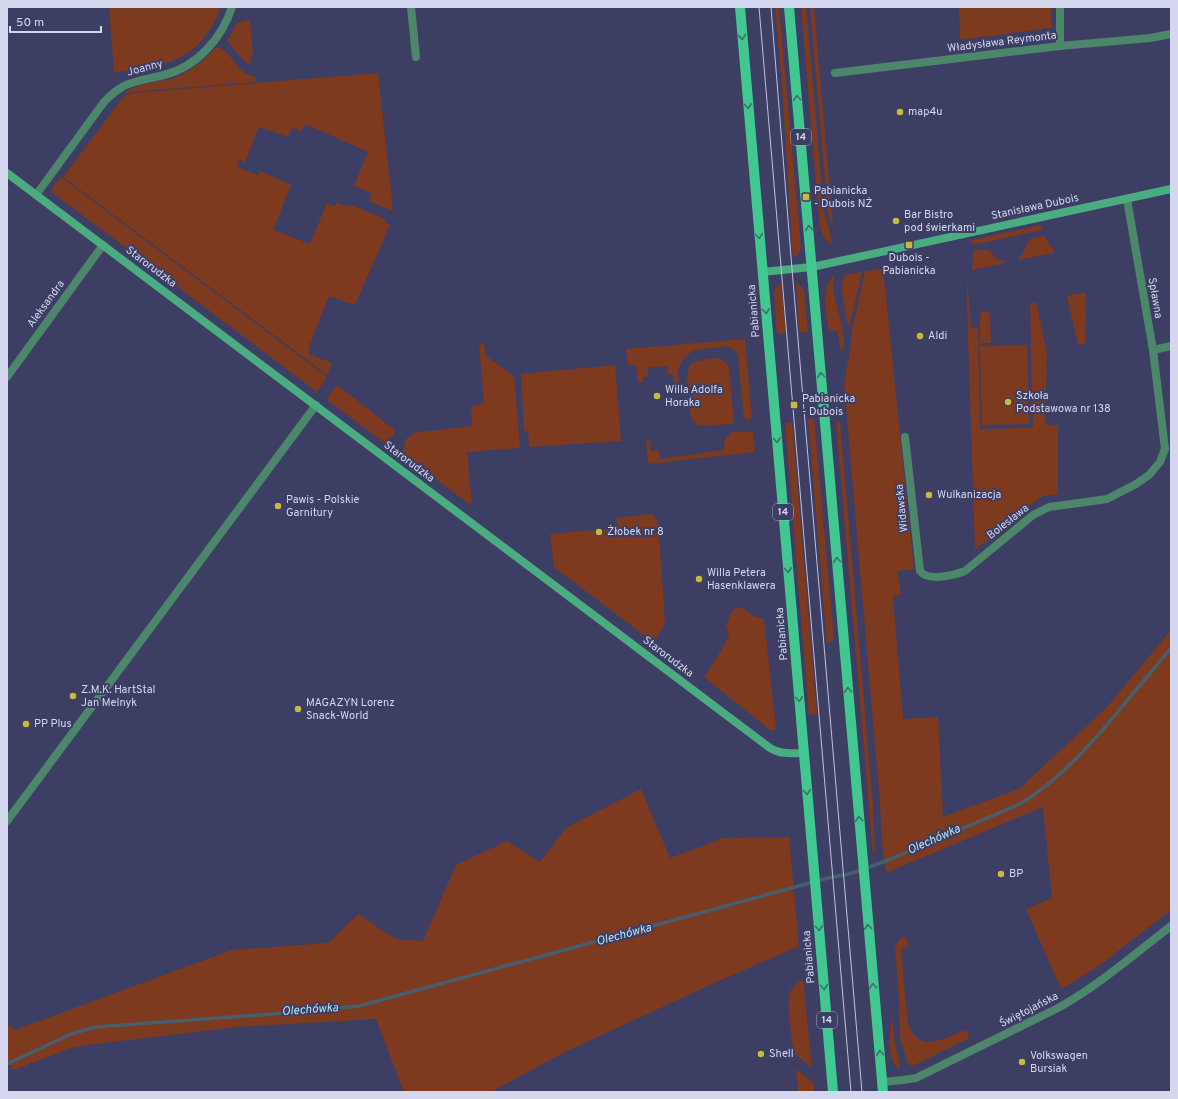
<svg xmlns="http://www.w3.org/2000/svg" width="1178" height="1099" font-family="Overpass,sans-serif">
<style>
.green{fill:#7e3a1e}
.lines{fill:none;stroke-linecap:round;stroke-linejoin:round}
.stream{stroke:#465f6e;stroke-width:3.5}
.street{stroke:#4d876b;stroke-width:8}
.secondary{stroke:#4aac81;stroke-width:8}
.primary{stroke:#41c891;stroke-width:10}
.tram{stroke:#c0c2dc;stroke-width:1}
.oneway{stroke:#3e6e74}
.poi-dot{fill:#caba3a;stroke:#3d3e64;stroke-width:1.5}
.labels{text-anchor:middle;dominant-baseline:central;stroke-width:4;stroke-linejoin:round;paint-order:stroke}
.shield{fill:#3d3e64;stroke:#a7a9c5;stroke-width:1}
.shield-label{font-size:10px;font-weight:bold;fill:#d5d7ef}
.street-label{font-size:11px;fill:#d5d7ef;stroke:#3d3e64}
.poi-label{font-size:11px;fill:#d5d7ef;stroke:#3d3e64;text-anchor:start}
.water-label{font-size:12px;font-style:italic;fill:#b5e4f6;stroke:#3d3e64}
</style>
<rect width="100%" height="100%" fill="#3d3e64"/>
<path class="green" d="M109,7H221C212,32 193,56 166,63C149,68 131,70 114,73Z
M775,7H779L801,248C800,253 798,255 793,258L782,86Z
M801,7H806L824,212L830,233L832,245L825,239L820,228Z
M810,7H814L833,226H832L828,212Z
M959,7H1051V28L960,40Z
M250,19L253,56H250L251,64L246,63L227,41L237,23Z
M217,47C234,52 235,73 255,77V82L131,92L124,95C130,84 162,82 174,78C191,72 204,60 217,47Z
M378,73L393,211L369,201L372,193L354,186L368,152L305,124L301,131L292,128L288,137L259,127L245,162L239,160L237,167L258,175L260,171L291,185L273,230L310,244L327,203L335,206L337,203L348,207L349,204L385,219L384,222L390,225L355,305L329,296L308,349L310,350L309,354L332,363L327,375L63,177L121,100L126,95L133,93Z
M61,177L327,377L317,392L53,193C50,187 57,182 61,177Z
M1041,225L1042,230L972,245L971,240Z
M1044,236L1054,251L1052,253L1019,260V257C1027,252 1024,245 1030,240C1033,237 1040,237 1044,236Z
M984,249L991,252L997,260H1004L1005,263L972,270L973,251Z
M883,269L914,569L897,571L901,594L893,596L903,719L938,717L943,817L1019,789L1107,707L1171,630V910L1097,967L1061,989L1026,909L1052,898L1043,807L886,873L882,843L880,803L844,383L851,346V335L865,271Z
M862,272L849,328C847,319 838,285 844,277C847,273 857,273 862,272Z
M834,275C834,282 833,288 834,294C837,310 847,335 843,350L840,349L838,331H829C827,315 820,288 834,275Z
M967,275L971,328H978L980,429L1033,428L1030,304L1036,302L1047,352L1045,425H1058V494L1042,496L975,550L967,304Z
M796,282L802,287L804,292L808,332L799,333Z
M781,283L786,333L777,334L774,292L777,286Z
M1086,292L1085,344L1078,345L1067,296Z
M984,311H987L990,314L991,343H980V316L982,312Z
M745,339L752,419L747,420L744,417L743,411L738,355C736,352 733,348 729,347C724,346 695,350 691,352C685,356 679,364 678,370L679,390L676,391L673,374H668L667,366L648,367V376L643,377V382H638L636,365H628L626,349Z
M484,344L486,356L512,375H514L520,448L467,452L472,506L402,454L406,439L414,433L472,426L471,408L473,406L484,403L479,345Z
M1027,345L1029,424L982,425L980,346Z
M713,358C721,358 726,361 729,368L734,422L732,424L702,426L697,425L691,418L687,375L690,365L694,362Z
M615,365L621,441L529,447L528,431H524L521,374Z
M337,385L396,431L386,444L326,399Z
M814,418L834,640L827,644L808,419Z
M840,421L873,805L875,853L873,854L836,422Z
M792,422L817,714L809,715L785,423Z
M732,432H753L755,452L648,464L646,440L650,441L651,451L658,450L660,459L724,450C724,442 725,437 732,432Z
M652,514L658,521L665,623L654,643L554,567L550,534L617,528L616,518Z
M743,608L753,616L764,619L776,729L773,731L769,729L704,677L719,654L729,636L726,625L733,609Z
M641,789L670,858L724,838L789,837L799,946L712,984L565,1052L491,1092H404L376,1019L237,1027L87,1045L72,1048L13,1070L7,1058V1024L15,1030L232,950L328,943L359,914L395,939L423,941L456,865L507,841L540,862L566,828Z
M907,937V947L901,949L908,1025C920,1054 944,1038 966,1030L969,1036L968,1039L912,1066L908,1064L900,1038L899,999L895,950C896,942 898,938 907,937Z
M803,979L812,1068L794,1053L793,1049C792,1035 785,1001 791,990C794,985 799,982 803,979Z
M892,1015L894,1040L899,1060L900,1070C885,1059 890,1031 892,1015Z
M796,1069L813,1083L814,1092H798Z"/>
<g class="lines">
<path class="stream" d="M7,1064L71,1034L95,1027L260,1015L359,1006L828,878L849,874L886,861L1020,804C1061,779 1092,743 1122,707C1138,687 1155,668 1171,648"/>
<path class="street" d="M411,7L416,57
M1060,46V7
M835,73L1060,46L1150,38L1171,34
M36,195L104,102C125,80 136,82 164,75C197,67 222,38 232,7
M1153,350L1171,346
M7,377L103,245
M905,437L920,571C928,582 955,575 965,571L1033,515L1049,507L1086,502L1107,499L1136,484L1149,475L1160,462L1165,449L1153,350L1127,199
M7,821L316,405
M882,1082L903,1080L916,1078L1060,1007C1100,984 1135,954 1171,926"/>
<path class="secondary" d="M7,173L770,748C781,755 791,753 804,753
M762,272L812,267L1171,189"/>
<path class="primary" d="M740,7L833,1092
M789,7L883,1092"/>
<path class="tram" d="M759,7L851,1092
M771,7L792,269L862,1092"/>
</g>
<defs><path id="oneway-chevron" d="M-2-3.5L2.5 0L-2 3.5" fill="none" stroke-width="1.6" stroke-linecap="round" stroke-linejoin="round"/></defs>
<g class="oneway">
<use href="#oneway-chevron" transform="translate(742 37) rotate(85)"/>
<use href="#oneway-chevron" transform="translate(797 98) rotate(-95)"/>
<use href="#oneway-chevron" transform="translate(748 106) rotate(85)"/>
<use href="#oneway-chevron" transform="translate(809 228) rotate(-94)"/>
<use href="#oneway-chevron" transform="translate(759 236) rotate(85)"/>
<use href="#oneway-chevron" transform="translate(766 311) rotate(85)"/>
<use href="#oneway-chevron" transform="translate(821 375) rotate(-95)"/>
<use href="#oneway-chevron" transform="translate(777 440) rotate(85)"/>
<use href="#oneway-chevron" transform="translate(837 560) rotate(-95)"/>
<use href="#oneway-chevron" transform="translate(788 570) rotate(85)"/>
<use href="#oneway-chevron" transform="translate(848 690) rotate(-95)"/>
<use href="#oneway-chevron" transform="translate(799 699) rotate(85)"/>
<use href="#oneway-chevron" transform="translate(807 792) rotate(85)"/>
<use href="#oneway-chevron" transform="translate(859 819) rotate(-95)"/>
<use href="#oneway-chevron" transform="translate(868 927) rotate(-95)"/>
<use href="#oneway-chevron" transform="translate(819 928) rotate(86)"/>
<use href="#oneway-chevron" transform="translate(873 986) rotate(-95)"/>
<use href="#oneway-chevron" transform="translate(824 987) rotate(85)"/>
<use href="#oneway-chevron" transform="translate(880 1053) rotate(-95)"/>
</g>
<g class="poi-dot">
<circle cx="900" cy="112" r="4"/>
<rect x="802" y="193" width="8" height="8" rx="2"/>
<circle cx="896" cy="221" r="4"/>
<rect x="905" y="241" width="8" height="8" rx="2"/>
<circle cx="920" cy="336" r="4"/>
<circle cx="657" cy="396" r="4"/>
<circle cx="1008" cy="402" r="4"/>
<rect x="790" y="401" width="8" height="8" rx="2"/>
<circle cx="929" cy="495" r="4"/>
<circle cx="278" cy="506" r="4"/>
<circle cx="599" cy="532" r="4"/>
<circle cx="699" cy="579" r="4"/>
<circle cx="73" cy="696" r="4"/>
<circle cx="298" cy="709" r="4"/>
<circle cx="26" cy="724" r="4"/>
<circle cx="1001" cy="874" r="4"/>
<circle cx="761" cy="1054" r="4"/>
<circle cx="1022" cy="1062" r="4"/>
</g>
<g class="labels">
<g class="shield">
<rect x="791" y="129" width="20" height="16" rx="3"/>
<rect x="773" y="504" width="20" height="16" rx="3"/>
<rect x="817" y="1012" width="20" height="16" rx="3"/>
</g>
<g class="shield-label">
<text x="801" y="137">14</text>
<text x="783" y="512">14</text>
<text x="827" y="1020">14</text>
</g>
<g class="street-label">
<text transform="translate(1002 42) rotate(-7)">Władysława Reymonta</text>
<text transform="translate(145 68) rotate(-15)">Joanny</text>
<text transform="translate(1035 207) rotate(-12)">Stanisława Dubois</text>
<text transform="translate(151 267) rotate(37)">Starorudzka</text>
<text transform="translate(1155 298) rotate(80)">Spławna</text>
<text transform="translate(46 304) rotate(-54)">Aleksandra</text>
<text transform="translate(754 311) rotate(-95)">Pabianicka</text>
<text transform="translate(409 462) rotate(37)">Starorudzka</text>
<text transform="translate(902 508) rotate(-96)">Widawska</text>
<text transform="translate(1008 522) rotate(-38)">Bolesława</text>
<text transform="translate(782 634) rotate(-95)">Pabianicka</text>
<text transform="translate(668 657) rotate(37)">Starorudzka</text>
<text transform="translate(809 957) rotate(-95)">Pabianicka</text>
<text transform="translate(1029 1010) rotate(-27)">Świętojańska</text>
</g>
<g class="poi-label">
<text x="908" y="112">map4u</text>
<text x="814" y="191">Pabianicka<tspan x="814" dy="13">- Dubois NŻ</tspan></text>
<text x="904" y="215">Bar Bistro<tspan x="904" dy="13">pod świerkami</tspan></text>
<text x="909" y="258" text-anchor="middle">Dubois -<tspan x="909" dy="13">Pabianicka</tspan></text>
<text x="928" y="336">Aldi</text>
<text x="665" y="390">Willa Adolfa<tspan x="665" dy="13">Horaka</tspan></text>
<text x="1016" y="396">Szkoła<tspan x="1016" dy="13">Podstawowa nr 138</tspan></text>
<text x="802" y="399">Pabianicka<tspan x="802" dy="13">- Dubois</tspan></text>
<text x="937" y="495">Wulkanizacja</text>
<text x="286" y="500">Pawis - Polskie<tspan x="286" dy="13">Garnitury</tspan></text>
<text x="607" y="532">Żłobek nr 8</text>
<text x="707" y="573">Willa Petera<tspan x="707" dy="13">Hasenklawera</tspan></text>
<text x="81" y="690">Z.M.K. HartStal<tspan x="81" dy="13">Jan Melnyk</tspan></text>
<text x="306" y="703">MAGAZYN Lorenz<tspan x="306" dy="13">Snack-World</tspan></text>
<text x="34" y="724">PP Plus</text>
<text x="1009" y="874">BP</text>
<text x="769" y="1054">Shell</text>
<text x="1030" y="1056">Volkswagen<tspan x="1030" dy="13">Bursiak</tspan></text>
</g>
<g class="water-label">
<text transform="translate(934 840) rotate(-24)">Olechówka</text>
<text transform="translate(624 935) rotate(-15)">Olechówka</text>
<text transform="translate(310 1010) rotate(-4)">Olechówka</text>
</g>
</g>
<rect width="1178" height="1099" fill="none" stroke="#d5d7ef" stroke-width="16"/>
<path d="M10 26v6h91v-6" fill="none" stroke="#d5d7ef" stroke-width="2"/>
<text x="16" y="26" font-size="12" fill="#d5d7ef" stroke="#3d3e64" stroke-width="3" paint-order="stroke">50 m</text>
</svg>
